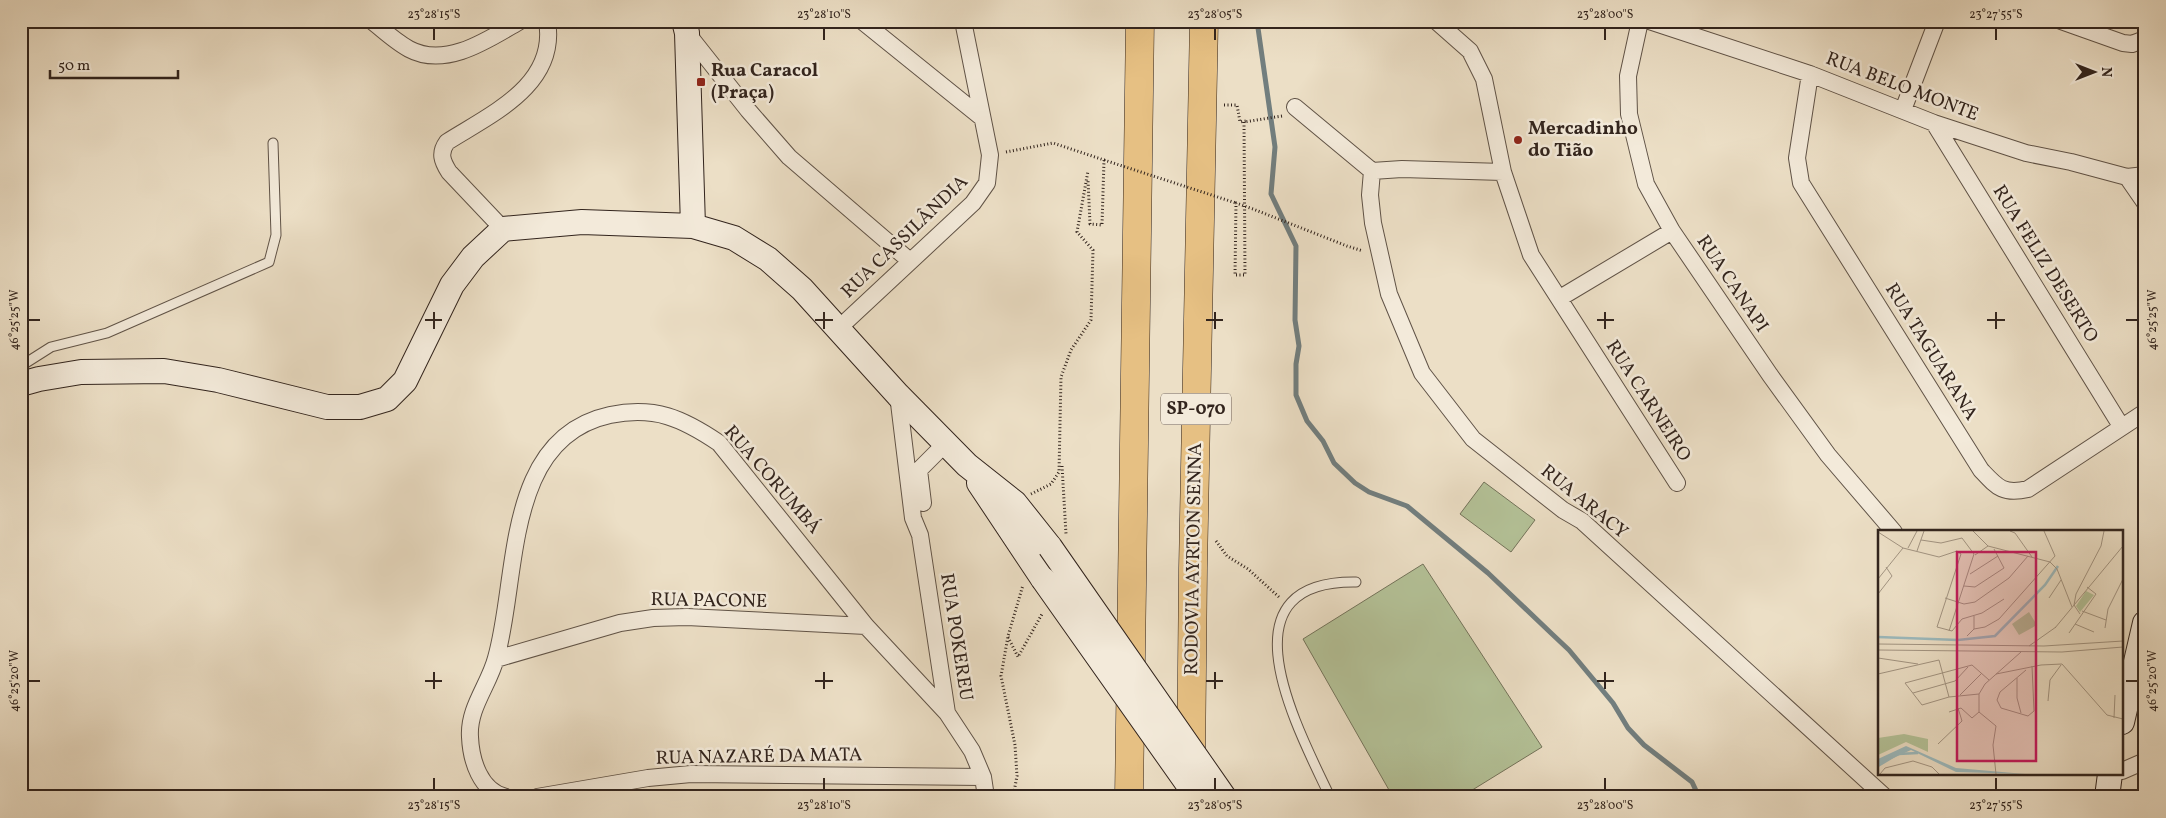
<svg xmlns="http://www.w3.org/2000/svg" width="2166" height="818" font-family="Vollkorn,serif">
<style>
.green{fill:#b4c298;stroke:#73735a}
.lines{fill:none;stroke-linecap:round;stroke-linejoin:round}
.stream{stroke:#727e7e;stroke-width:5}
.lane-casing{stroke:#605347;stroke-width:11}
.street-casing{stroke:#605347;stroke-width:18}
.secondary-casing{stroke:#32241d;stroke-width:26}
.highway-casing{stroke:#32241d;stroke-width:29}
.path{stroke:#32241d;stroke-width:3;stroke-dasharray:1 2.5;stroke-linecap:butt}
.lane{stroke:#f3eada;stroke-width:9}
.street{stroke:#f3eada;stroke-width:16}
.secondary{stroke:#f3eada;stroke-width:24}
.highway{stroke:#e6c083;stroke-width:28}
.secondary-bridge-casing{stroke:#32241d;stroke-width:26;stroke-linecap:butt}
.path-bridge{stroke:#32241d;stroke-width:3;stroke-dasharray:1 2.5;stroke-linecap:butt}
.secondary-bridge{stroke:#f3eada;stroke-width:24}
.ticks{fill:none;stroke:#32241d;stroke-width:2}
.poi-dot{fill:#8f2418;stroke:#f3eada;stroke-width:2}
.labels{text-anchor:middle;dominant-baseline:central;stroke-width:5;stroke-linejoin:round;paint-order:stroke}
.shield{fill:#f3eada;stroke:#6c5f56;stroke-width:1}
.shield-label{font-size:18px;font-weight:bold;fill:#32241d}
.poi-label{font-size:19px;font-weight:bold;fill:#32241d;stroke:#f3eada;text-anchor:start}
.street-label{font-size:19px;fill:#32241d;stroke:#f3eada}
.inset-river{fill:none;stroke:#9cbabe;stroke-width:2.5}
.inset-road{fill:none;stroke:#a29482;stroke-width:1}
.view{fill:#c2185b;fill-opacity:0.15;stroke:#c2185b;stroke-width:2.5}
.inset-edge{fill:none;stroke:#32241d;stroke-width:2.5}
.neatline{fill:none;stroke:#32241d;stroke-width:2}
.ticks-label{font-size:12px;text-anchor:middle;fill:#32241d}
</style>
<rect width="100%" height="100%" fill="#ecdfc6"/>
<filter id="stains"><feTurbulence type="fractalNoise" baseFrequency=".004" numOctaves="4"/><feColorMatrix values="0 0 0 0 .2 0 0 0 0 .09 0 0 0 0 .02 0 0 0 .5 -.17"/></filter>
<radialGradient id="worn" r=".72"><stop offset=".6" stop-color="#630" stop-opacity="0"/><stop offset="1" stop-color="#630" stop-opacity=".3"/></radialGradient>
<path class="green" d="M1484,482L1535,520L1511,552L1460,514Z
M1423,564L1542,747L1461,797H1393L1303,639Z"/>
<g class="lines">
<path class="stream" d="M1257,21L1275,147L1271,194L1296,246L1295,320L1299,346L1296,364V395L1307,421L1323,441L1334,463L1355,483L1369,492L1407,506L1488,573L1552,634L1569,650L1613,703L1628,728L1644,745L1692,782L1699,797"/>
<defs>
<path id="lane" d="M21,366L51,347L107,333L269,262L276,235L273,143
M1330,797C1298,729 1217,580 1356,582"/>
<path id="street" d="M372,21C384,31 396,42 409,49C446,69 489,39 520,21
M862,21L981,117
M1436,21L1470,51L1484,79L1503,172L1531,255L1677,483
M1640,21L1628,76L1629,114L1646,184L1672,231L1770,375L1828,455L1894,532
M1649,21L1810,74L1934,123L2026,153L2071,162L2127,177L2145,175
M2061,21L2123,43L2132,44L2145,39
M687,33L748,110L789,157L910,261
M1810,74L1797,158L1801,183L1981,470C1997,487 2003,495 2028,489L2145,412
M1295,107L1372,171L1402,169L1503,172
M1903,110L1937,21
M1934,123L2121,426
M1372,171L1370,195L1373,223L1389,294L1422,373L1473,439L1563,510L1582,521L1885,797
M2127,177L2145,203
M503,229L449,172C442,161 439,153 447,142C491,114 558,85 547,21
M1560,298L1672,231
M839,328L973,203L987,183L990,155L963,21
M898,395L913,518L920,535L947,713L972,751L983,777L986,797
M923,503L919,470L946,443
M496,659L620,623L653,618L687,617L866,626
M2122,771L2145,761
M506,797C480,791 471,760 470,737C468,708 489,685 496,658C519,578 503,438 610,415C655,406 682,418 719,443L866,626L947,713
M537,797L648,778L691,774L983,777"/>
<path id="secondary" d="M684,21L687,33L693,226
M21,384L39,379L81,372L164,371L218,380L327,407H360L387,399L405,381L452,285L473,257L503,229L582,222L693,226L734,238L768,259L802,289L898,395L967,465L1015,503L1050,547
M979,483L1043,579
M2122,722L2145,623
M2107,797L2110,774"/>
<path id="highway" d="M1191,768L1193,568L1204,21
M1129,797L1140,21"/>
</defs>
<use href="#lane" class="lane-casing"/>
<use href="#street" class="street-casing"/>
<use href="#secondary" class="secondary-casing"/>
<use href="#highway" class="highway-casing"/>
<path class="path" d="M1224,105H1237L1240,122L1246,121
M1282,116L1244,122L1245,275H1235L1236,203C1242,205 1247,207 1253,209L1347,246L1363,251
M1006,152L1053,143L1104,160L1102,225L1090,224L1088,180
M1062,466L1066,534
M1031,494L1051,484L1059,472L1061,377L1071,350L1091,320L1093,250L1077,232L1088,171
M1216,541L1227,556L1248,569L1280,598
M1008,637L1018,657L1042,614
M1013,797L1017,776L1015,745L1001,676L1008,636L1023,585"/>
<use href="#lane" class="lane"/>
<use href="#street" class="street"/>
<use href="#secondary" class="secondary"/>
<use href="#highway" class="highway"/>
<defs>
<path id="secondary-bridge" d="M1050,547L1224,797
M1043,579L1197,797"/>
</defs>
<use href="#secondary-bridge" class="secondary-bridge-casing"/>
<path class="path-bridge" d="M1104,160L1236,203"/>
<use href="#secondary-bridge" class="secondary-bridge"/>
</g>
<path class="ticks" d="M434,28V40M824,28V40M1215,28V40M1605,28V40M1996,28V40M434,312V329M824,312V329M1215,312V329M1605,312V329M1996,312V329M28,320H40M425,320H442M815,320H833M1206,320H1223M1597,320H1614M1987,320H2005M2126,320H2138M434,672V689M824,672V689M1215,672V689M1605,672V689M28,681H40M425,681H442M815,681H833M1206,681H1223M1597,681H1614M2126,681H2138M434,778V790M824,778V790M1215,778V790M1605,778V790M1996,778V790"/>
<g class="poi-dot">
<rect x="696" y="77" width="10" height="10" rx="2.5"/>
<circle cx="1518" cy="140" r="5"/>
</g>
<g class="labels">
<rect class="shield" x="1161" y="393.5" width="70" height="31" rx="4"/>
<g class="shield-label">
<text x="1196" y="409">SP-070</text>
</g>
<g class="poi-label">
<text x="711" y="71">Rua Caracol<tspan x="711" dy="22">(Praça)</tspan></text>
<text x="1528" y="129">Mercadinho<tspan x="1528" dy="22">do Tião</tspan></text>
</g>
<g class="street-label">
<text transform="translate(1902 87) rotate(21)">RUA BELO MONTE</text>
<text transform="translate(905 237) rotate(-44)">RUA CASSILÂNDIA</text>
<text transform="translate(2045 264) rotate(58)">RUA FELIZ DESERTO</text>
<text transform="translate(1732 284) rotate(56)">RUA CANAPI</text>
<text transform="translate(1931 352) rotate(58)">RUA TAGUARANA</text>
<text transform="translate(1648 401) rotate(57)">RUA CARNEIRO</text>
<text transform="translate(772 480) rotate(49)">RUA CORUMBÁ</text>
<text transform="translate(1584 502) rotate(39)">RUA ARACY</text>
<text transform="translate(1194 559) rotate(-89)">RODOVIA AYRTON SENNA</text>
<text transform="translate(709 601) rotate(1)">RUA PACONE</text>
<text transform="translate(956 637) rotate(81)">RUA POKEREU</text>
<text transform="translate(759 757) rotate(-1)">RUA NAZARÉ DA MATA</text>
</g>
</g>
<g transform="translate(1878 530)">
<rect width="245" height="245" fill="#ecdfc6"/>
<path d="M208,61L216,65L202,82L198,76ZM151,82L159,95L141,105L134,94ZM26,204L50,209V222L28,212L0,225V208Z" fill="#b4c298"/>
<path d="M28,216L78,238L147,244L78,242L33,220L0,235V229Z" fill="#9cbabe"/>
<path class="inset-river" d="M0,107L80,110L117,106L167,55L180,36M0,236L20,224L40,223"/>
<path class="inset-road" d="M95,1L110,16L172,32L179,39L194,77M132,1L137,3L154,27M0,2L25,18M43,10L63,13L84,8L96,24L71,101M25,18L61,27L79,21L83,24L59,97L74,101L84,89L104,83L126,69M30,18L39,1M39,21L46,1M97,25L110,16M92,44L120,26M0,49L25,18M86,56L97,57L126,38L116,19M0,64L14,46L8,37M67,68L86,74L97,72L131,48L150,26M171,68L183,50M204,81L228,90M202,84L196,75L198,64L223,16L226,1M197,94L216,102M177,98L245,16M227,98L230,79L245,49M96,99L107,97L121,89L177,26L166,1M191,103L218,64L209,57M89,106L96,99V86M0,114L166,116L245,111M151,116L178,97M0,120L184,122L245,117M0,128L40,134M184,134L229,185L245,189M148,140L122,162L119,170L123,178L150,186L156,181L154,136M0,144L61,130L71,167L101,164M118,144L163,135L184,134M139,148V168L143,183M35,163L77,151L90,137M82,165L104,143M71,167L44,175L27,153L94,135L111,150M170,171L172,150L183,135M71,182L83,178L94,188L101,182M236,188L237,165M60,214L84,191L80,178M2,244L7,238L35,231L54,237L61,244M118,244L115,215L118,196L101,182V164L107,154L143,122"/>
<path class="view" d="M79,22H158V231H79Z"/>
<rect width="245" height="245" class="inset-edge"/>
</g>
<rect width="2166" height="818" fill="none" stroke="#ecdfc6" stroke-width="55"/>
<g transform="translate(2094 72) rotate(90)" stroke="#f3eada" stroke-width="4" paint-order="stroke">
<path d="M0-4L9 19L0 12L-9 19Z" fill="#32241d"/>
<text y="-8" font-size="14" font-weight="bold" text-anchor="middle" fill="#32241d">N</text>
</g>
<path d="M50 70v8h128v-8" fill="none" stroke="#32241d" stroke-width="2.5"/>
<text x="58" y="70" font-size="15" fill="#32241d" stroke="#f3eada" stroke-width="4" paint-order="stroke">50 m</text>
<rect x="28" y="28" width="2110" height="762" class="neatline"/>
<g class="ticks-label">
<text x="434" y="18">23°28'15"S</text>
<text x="824" y="18">23°28'10"S</text>
<text x="1215" y="18">23°28'05"S</text>
<text x="1605" y="18">23°28'00"S</text>
<text x="1996" y="18">23°27'55"S</text>
<text transform="translate(2152 320) rotate(-90)" y="4">46°25'25"W</text>
<text transform="translate(14 320) rotate(-90)" y="4">46°25'25"W</text>
<text transform="translate(2152 681) rotate(-90)" y="4">46°25'20"W</text>
<text transform="translate(14 681) rotate(-90)" y="4">46°25'20"W</text>
<text x="434" y="809">23°28'15"S</text>
<text x="824" y="809">23°28'10"S</text>
<text x="1215" y="809">23°28'05"S</text>
<text x="1605" y="809">23°28'00"S</text>
<text x="1996" y="809">23°27'55"S</text>
</g>
<rect width="100%" height="100%" filter="url(#stains)"/>
<rect width="100%" height="100%" fill="url(#worn)"/>
</svg>
